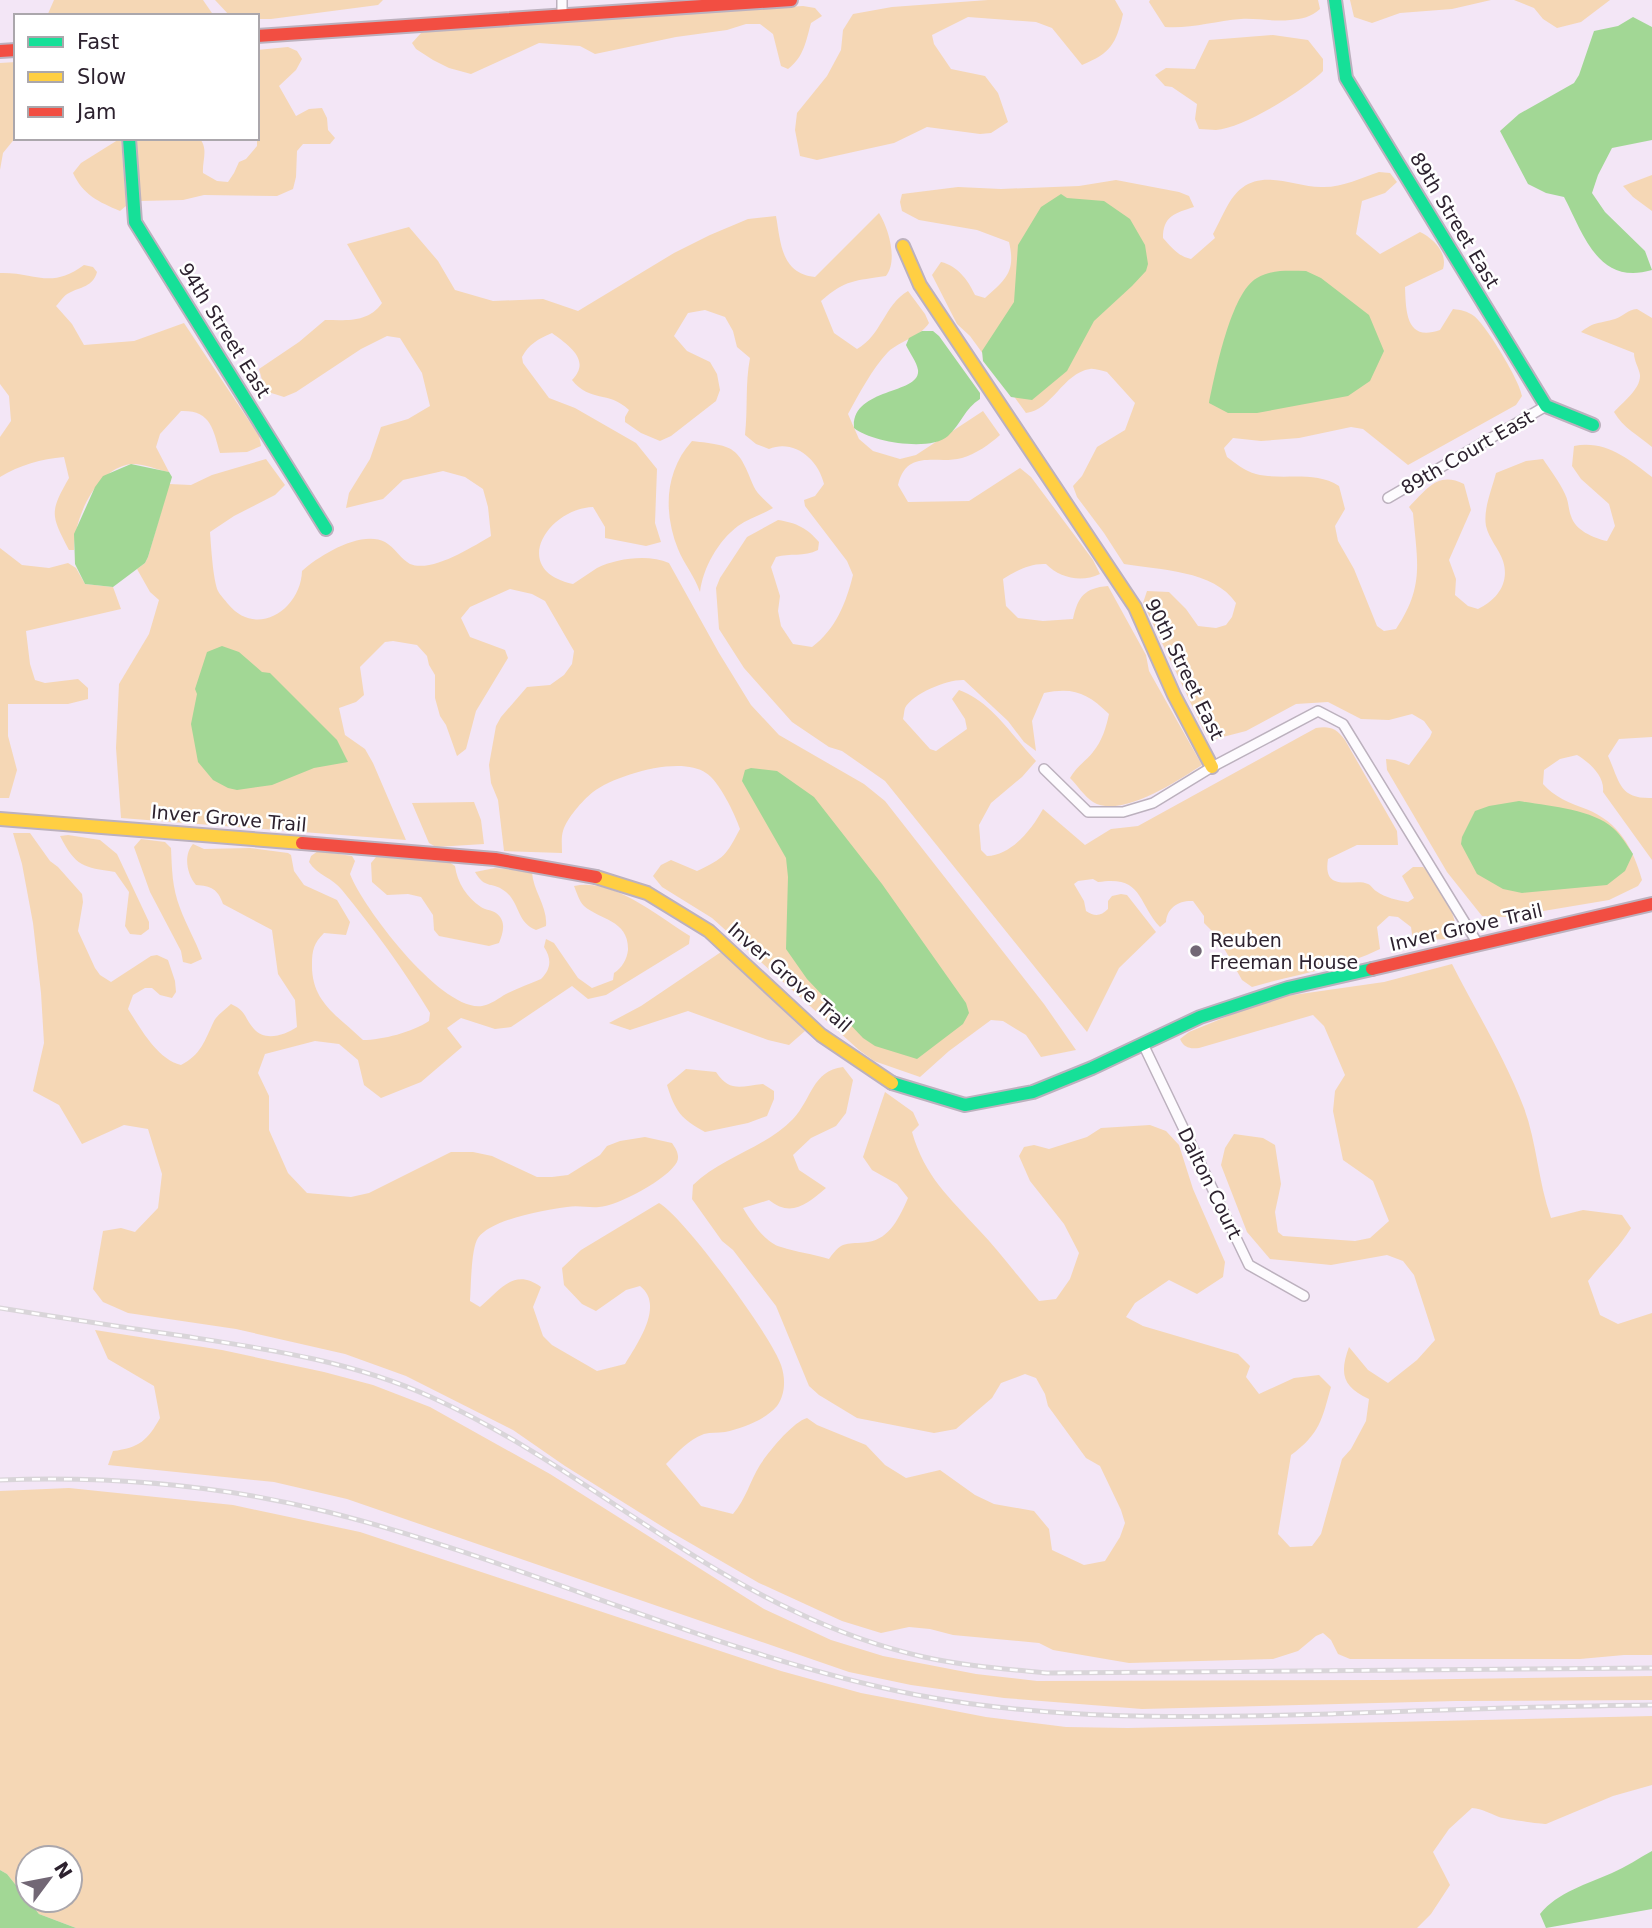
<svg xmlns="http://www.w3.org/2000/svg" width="1652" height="1928" font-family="'DejaVu Sans',sans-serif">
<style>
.green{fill:#f5d7b5;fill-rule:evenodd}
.water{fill:#a2d795}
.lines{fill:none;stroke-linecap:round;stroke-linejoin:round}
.street-casing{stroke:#bcb1be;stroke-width:12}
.fast-casing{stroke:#bcb1be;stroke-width:16}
.slow-casing{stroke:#bcb1be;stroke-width:16}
.jam-casing{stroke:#bcb1be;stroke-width:16}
.street{stroke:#fdfbfe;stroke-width:9}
.fast{stroke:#16e098;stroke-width:12}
.slow{stroke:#ffcf43;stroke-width:12}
.jam{stroke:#f24e42;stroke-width:12}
.rail-casing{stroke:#d9d5d9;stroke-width:5}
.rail{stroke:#fff;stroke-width:2.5;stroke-dasharray:8;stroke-linecap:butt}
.poi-dot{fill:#726775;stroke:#fff;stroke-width:2.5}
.labels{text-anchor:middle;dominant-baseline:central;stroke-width:5;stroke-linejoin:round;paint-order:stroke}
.street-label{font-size:19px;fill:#2d222f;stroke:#fff}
.poi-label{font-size:19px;fill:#2d222f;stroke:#fff;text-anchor:start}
</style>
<rect width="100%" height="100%" fill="#f3e6f6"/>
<path class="green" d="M54,0H203L214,16H47Z
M215,0H383L378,5L271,19H257V16H230Z
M988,0H1115L1123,14C1116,44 1111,53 1082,65L1052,28L1036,22L968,17L932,35L934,44L951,69L985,76L998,93L1008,122L991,133L980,134L927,127L894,143L817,160L800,156L795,130L797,113L827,76L841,50L843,30L853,14L892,7Z
M1150,0H1318L1320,9C1311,17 1302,19 1290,20C1274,22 1257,18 1241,19C1215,21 1190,29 1165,27L1149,2Z
M1350,0H1491L1452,9L1400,13L1372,23L1354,17Z
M1514,0H1610L1581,22L1557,28L1543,19L1534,8Z
M803,6L815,8L822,16L811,23C806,41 804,57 788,69L781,66L773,34L760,24H746L727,30L676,37L595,54L580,46L539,43L471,74L449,68L433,60L416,49L412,43L421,33L447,28Z
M1273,35L1308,40L1323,59V71C1305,90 1243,128 1216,130C1211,130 1205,129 1199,129L1195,119L1197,104L1172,87L1165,86L1155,75L1166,68L1195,69L1209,40Z
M288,47L297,51L302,59L296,70L279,86L296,116L309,109L322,108L327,118L328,130L335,138L330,144H303L297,151L296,177L293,189L277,196L204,195L183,200L140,201L136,138H199C209,148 202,161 203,173L217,181L228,182L234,173L239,162L246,159L257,146V50Z
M16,62V137L3,153L0,170V63Z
M121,138L126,206L120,211C99,202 83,195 73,173L81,163Z
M1379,172L1390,173L1397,182L1385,193L1362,201L1356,234L1380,254L1420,232C1433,238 1448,253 1443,269L1405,287C1406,312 1406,342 1440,330L1453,309C1461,310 1467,311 1474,316C1486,325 1520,381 1522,396L1516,405L1408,465L1363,429L1351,427L1299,438L1261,441L1233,438L1224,448L1227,457C1235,463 1245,471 1256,474C1283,481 1314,470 1339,486L1345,509L1335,526L1338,541L1354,569L1377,626L1384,631L1396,629C1425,586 1417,561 1413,513L1409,507C1427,489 1438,471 1464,484L1471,510L1449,560L1456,579L1455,595L1468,606L1478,609C1497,600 1510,583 1503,561C1499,549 1489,539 1486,526C1483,509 1492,489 1496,473L1526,461L1543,459C1551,471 1559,481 1565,494C1569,502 1568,508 1571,516C1575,530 1593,538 1607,541L1615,526L1609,504L1581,479L1572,466L1574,446C1606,440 1628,459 1652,477V737L1619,739L1608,756C1620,782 1619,799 1652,798V860L1603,792C1605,776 1589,762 1577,755L1560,759L1544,770L1543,784C1554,797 1570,803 1586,809C1619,822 1633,848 1642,880L1638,886L1609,900L1508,917L1482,916L1447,872L1387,770L1386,759L1395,760L1409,765L1430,737L1432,732L1424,721L1412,714L1389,720L1361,719L1328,702L1296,704L1246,731L1215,739L1205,733L1143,603L1147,591L1169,592L1186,609L1198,626L1216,628L1226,625L1232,617L1236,603C1214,570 1159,570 1124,564L1104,533L1077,497L1073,486L1082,476L1097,447L1125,430L1135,403L1107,372C1102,371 1094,368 1090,369C1063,373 1052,410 1026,413L970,336L957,324L932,275L941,262C958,266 968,280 975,295L985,298C1006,279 1016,272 1009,242L977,230L919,220L902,211L900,202L902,194L958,187L1001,189L1079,186L1116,180L1179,192L1189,196L1194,207C1175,213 1163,216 1163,238C1172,248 1178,256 1191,259L1215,238L1213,234C1221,220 1229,197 1242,188C1265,170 1295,187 1321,187C1341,188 1361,178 1379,172Z
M1652,175V211L1633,197L1623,186Z
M879,213C889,229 898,261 886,276C855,281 846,279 821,301L834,333L857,349C882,335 884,305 908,291L925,314L929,323C919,338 901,340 888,352C872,369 859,394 848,414L859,439L873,451L900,459L916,455L983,411L1000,435C990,444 976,454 962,458C937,465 907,448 898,485L908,502L969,501L1020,468L1031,477L1093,560L1100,574C1081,583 1060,578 1046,564C1030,563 1016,571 1003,579L1006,606L1018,618L1043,621L1073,619C1078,597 1084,588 1108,586L1146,655L1149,671L1202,765C1179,780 1121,819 1093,802C1084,796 1077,785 1070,778C1076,767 1086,761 1093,752C1102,741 1106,728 1109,714C1087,693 1074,687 1044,693L1032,721L1036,751L1024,742L1008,721L964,680C949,679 913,693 905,708C904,711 904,715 903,719L930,749L936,751L967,729L965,719L952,699L959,690C991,701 1013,737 1036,761L1022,777L991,803L979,825L981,850L987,856C1012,855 1032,829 1043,809L1085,845L1111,829L1138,826L1316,728C1330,726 1336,728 1345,740L1397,831L1398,845H1357L1328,859C1322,895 1355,877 1368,884C1371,885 1373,889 1376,891C1386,898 1397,900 1408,902L1414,898L1402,876L1413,867H1423C1439,881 1455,911 1457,933L1447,939L1413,941L1411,927L1398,917L1389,916L1377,927L1380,949C1340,969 1295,974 1252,987L1242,980L1217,936L1204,923V916L1193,901C1180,900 1167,907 1166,922L1160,927C1137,902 1143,875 1098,882L1093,879L1078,881L1074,884L1084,901L1086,911C1095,917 1101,916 1108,909V901L1112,896L1121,894L1127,895L1156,932L1119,968L1087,1032L885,781L842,751L829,747L792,722L744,668L719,629L716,588L720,578L747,537L778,520C797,523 807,528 819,542L818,550C804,557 790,553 776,557L771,567L780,596L778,611L781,626L793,644L812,647C836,629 846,603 853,575L847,561L805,506L804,500L815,496L824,484C818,459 794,439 769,449L756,444L745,435C748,409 745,384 750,358L737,347L733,331L725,317L705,310L688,313L674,336L687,351L710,362L717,374L720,390L716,401L671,436L660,441L641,433L625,422V417L629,410C608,390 590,403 572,380C592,360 568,345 552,333C538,339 529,344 522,357L523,363L549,398L575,408L636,443L657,469L655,523L661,542L646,546L605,538V527L593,507C547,509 509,570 573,584C581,579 589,573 597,568C617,558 649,554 669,563L719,653L751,705L779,735L864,784L885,801L1044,1004L1076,1050L1041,1057L1026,1035L1003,1021L991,1020L949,1051L920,1077L874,1061L859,1050L712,918L662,887L653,876L661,865L671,860L697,871C725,858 726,855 740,829C735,814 719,781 706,773C681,755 615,775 593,792C582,801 567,818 563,831C561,837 562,846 562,853L504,851L498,800L491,783L489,765L496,726L501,717L527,687L550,685L564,675L572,664L574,651L545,601L532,594L510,589L470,607L461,618L470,637L505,650L508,658L476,711L466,749L457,756L446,725L440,716L435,698V675L429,665L427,656L417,645L393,641L385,642L360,667L364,695L356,702L339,708L345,735L365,749L373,763L406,840L121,818L116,748L119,684L149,634L159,600L150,592L137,569L145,563L148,557L169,484L191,485L212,475L266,459L285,485L275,495L234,516L210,532C211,545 213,580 218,591C220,595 225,600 228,604C257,639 301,609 302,571C320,555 361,530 385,542C394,547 401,559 410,564C432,573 472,547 491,536L488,507L483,489L465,477L443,471L403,480L383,499L346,508L349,493L370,459L381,427L408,419L430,406L422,373L400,338L387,336L361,349L296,392L284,397L265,391L259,369L299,342L325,320C347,320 368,323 382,303L347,244L409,227L438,261L455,290L493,301L543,299L578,311L674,253L710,235L748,219L776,216C781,244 781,273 815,277Z
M84,265L93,267L97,272C93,287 80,287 69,293C64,295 60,302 56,306L72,324L84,345L134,341L184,323L259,436L261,446L247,452L220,453C213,429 211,410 181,411L160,434L156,447L169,472C158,470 142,463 131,464C95,469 74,519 74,550H69C51,515 49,513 69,478L64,457C41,459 20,465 0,477V437L11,421L9,396L0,384V273C36,272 50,290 84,265Z
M1637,309L1652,318V447C1638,435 1623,428 1614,412C1622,403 1641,389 1640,375C1639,368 1634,361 1634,353L1581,332C1595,321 1599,324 1615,319C1624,316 1627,310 1637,309Z
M692,441C736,446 738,447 754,487C757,494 767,502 773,508C762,515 749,518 738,526C718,541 703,568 700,592C694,575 684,564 678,549C663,512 665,471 692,441Z
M0,548L22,565L49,568L68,563L76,568L85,584L113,587L121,609L26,631L30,664L35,680L45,683L78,679L88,688V699L68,704H8V736L17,770L9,798H0Z
M474,802L481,820L484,844L436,847L429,843L412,803Z
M13,833H30L50,861L58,867L82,894L83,902L78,931L95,968L100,975L111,982L151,956L157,955L168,960L175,981L176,992L172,998L160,995L152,988H145L133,995L128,1009C141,1029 157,1059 181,1065C201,1055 205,1040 214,1021C217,1015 226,1009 231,1004C247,1011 244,1018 254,1029C265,1042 285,1035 297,1027L295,1000L278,974L272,930L223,904C218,889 211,886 196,885C187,875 183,855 193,844L204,849L250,848L288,853L291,855L294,871L304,885L337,900L350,922L346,935L324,933C314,943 312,950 312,964C311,1002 338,1016 363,1040C382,1040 413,1032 429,1021L430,1013C404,970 374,929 342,890C333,878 317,875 309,862L311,856L318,851L352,856L355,861L350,874C363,908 442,1012 482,1006C490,1005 499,998 506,994C518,988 529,984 541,979C551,969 552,959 544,947L546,939L554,943L578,978L592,988L613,980L614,973C622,968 627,959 628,950C629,920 600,920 584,906C579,901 577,893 574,886C612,877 658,916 690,936L689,944L606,995L588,999L572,986L511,1027L495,1029L461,1018L447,1028L462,1047L421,1082L381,1098L364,1085L358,1060L339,1044L315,1041L265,1054L258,1073L269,1096V1130L288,1173L307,1193L351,1197L369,1193L451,1152H473L492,1156L537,1177H552L568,1175L600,1155L607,1146L620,1141L645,1137L672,1143C676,1149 680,1155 677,1162C668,1179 618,1206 599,1207C589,1208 578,1205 567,1207C545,1210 491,1219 478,1238C471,1248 471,1287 470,1301L480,1307C500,1290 514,1267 541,1287L533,1307L543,1336L552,1345L597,1371L625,1364C637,1344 665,1305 640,1286L626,1290L596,1311L582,1304L564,1285L562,1268L581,1250L659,1203C684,1217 772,1337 781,1365C786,1379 785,1395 777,1406C765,1420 743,1428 725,1432C718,1433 711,1432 704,1434C688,1440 678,1452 666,1464L701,1506L733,1514C746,1499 750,1481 760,1465C769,1451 793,1422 807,1418L817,1425L866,1445L885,1465L906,1478L940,1470L975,1495L994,1504L1034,1511L1049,1529L1052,1550L1084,1565L1105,1561L1120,1537L1125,1523L1121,1510L1100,1466L1086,1458L1048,1406L1045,1394L1036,1378L1025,1374L1001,1383L992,1398L956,1429L934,1433L857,1418L819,1395L809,1386L776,1306L733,1250L722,1241L692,1199L693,1185C722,1157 765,1148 793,1119C812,1099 812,1071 843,1067L853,1080L846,1113L836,1126L811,1138L793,1155L799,1170L826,1188C807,1204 791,1218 769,1200L743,1208C751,1221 765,1243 781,1247C796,1252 813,1254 829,1259C843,1239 847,1245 868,1242C890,1239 900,1216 908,1198L897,1184L872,1170L863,1157L885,1092L913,1112L919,1125L912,1132C925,1177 949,1197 979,1230C1000,1252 1019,1278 1039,1301L1056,1299L1070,1279L1079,1253L1064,1224L1030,1181L1019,1156L1024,1147L1034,1145L1049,1149L1087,1137L1101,1128L1150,1125L1166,1131L1179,1145L1193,1189L1225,1262L1223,1277L1197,1294L1169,1280L1135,1303L1126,1317L1143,1326L1238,1354L1250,1366L1246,1377L1259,1394L1294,1378L1319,1375L1331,1387C1322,1419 1320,1434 1291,1455L1278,1534L1290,1547L1312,1546L1321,1534L1342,1459L1351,1449L1366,1421L1369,1399C1343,1387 1339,1374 1349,1347L1368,1370L1388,1383L1417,1360L1435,1340L1414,1275L1403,1261L1387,1255L1331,1265L1270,1259L1247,1232L1221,1165L1225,1148L1234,1134L1263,1138L1275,1145L1281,1184L1275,1212L1278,1232L1283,1236L1355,1241L1370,1238L1389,1221L1373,1181L1343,1160L1333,1111L1335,1091L1345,1075L1324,1026L1313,1015L1199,1048C1190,1049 1184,1048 1180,1039L1189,1032L1272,998L1384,982L1452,964C1476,1011 1505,1058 1524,1108C1537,1143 1538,1182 1551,1218L1583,1210L1622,1215L1631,1228C1619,1248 1602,1263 1588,1281L1600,1315L1618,1324L1652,1313V1655H1624L1580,1659H1350L1338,1654L1331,1640L1323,1633L1316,1636L1298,1651L1273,1659L1129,1663L1053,1650L1039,1643L953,1635L930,1629L909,1627L881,1633L842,1621L759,1583L671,1532L565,1466L513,1430L406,1376L345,1354L236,1329L128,1313L103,1302L93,1289L103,1231L121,1228L135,1232L158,1208L162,1174L148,1129L124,1125L82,1144L59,1105L33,1091L44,1043L41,993L33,923L22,864Z
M68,835L100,840L117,854L149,922V929L141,935L130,934L125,926L129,892L115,872C83,867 76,867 60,836Z
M141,839L165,842L171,848C172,870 172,887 180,908C186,925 196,941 202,959L191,964L183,962L181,951L150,892L134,847Z
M376,857L449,862L455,866C457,882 467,898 481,907C485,910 492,910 496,913C507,921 503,933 499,943L489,946L439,936L434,930L433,915L421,897L408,894L387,895L372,882L371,863Z
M495,868L532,872C533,891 548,907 546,926L536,930C517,923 520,904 506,892C493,881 485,890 475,872Z
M721,952L805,1031L789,1045L768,1040L688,1011L630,1030L609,1023L641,1006Z
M686,1069L716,1072C730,1093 741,1086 763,1084L774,1091V1099L767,1116L748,1123L705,1132C681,1119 675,1111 667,1085Z
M95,1330L222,1350L324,1372L373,1385L430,1407L550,1474L764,1609L831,1640L883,1656L976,1674L1037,1681L1388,1680L1652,1676V1700L1456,1701L1142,1709L1004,1698L911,1685L849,1672L347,1499L274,1482L108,1465L113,1451C139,1448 148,1440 160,1418L154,1386L108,1359Z
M69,1488L233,1505L360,1532L781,1671L861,1693L986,1717L1066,1727L1128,1728L1652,1716V1785L1613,1796L1546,1824C1541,1824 1504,1819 1499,1817C1489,1813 1483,1809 1472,1808L1449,1829L1433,1852L1450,1885L1431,1914L1417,1928H76L39,1914L7,1874L0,1870V1491ZM28,1858H70V1900H28Z"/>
<path class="water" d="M1633,17L1652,27V140L1612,148L1598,175L1592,193L1605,212L1645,251L1652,270C1598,286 1584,235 1564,197L1546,193L1528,184L1500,131L1519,114L1574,83L1579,75L1594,31L1618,26Z
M1061,194L1067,198L1104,201L1130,219L1145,245L1148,264L1146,271L1132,286L1094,321L1067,371L1032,400L1011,397L983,361L982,351L1014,302L1018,245L1041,207Z
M1306,271L1321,278L1369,315L1384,351L1370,381L1348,396L1257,413H1228L1209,403C1215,374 1231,292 1257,278C1272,269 1289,271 1306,271Z
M922,331H933L939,336L980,393V399C965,408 961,424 948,436C930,452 871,442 854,428C851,387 921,395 918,370C917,362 909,352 906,345L909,338Z
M131,464L169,472L172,477L148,557L145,563L113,587L85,584L75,564L74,534L95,487L103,476Z
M222,646L239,652L262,672L270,673L337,740L348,762L314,768L272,785L237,790L228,788L213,780L198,762L191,724L197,694L195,689L207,652Z
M751,768L777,771L814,797L882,884L966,1003L969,1013L963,1024L917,1059L875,1046L863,1038L807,979L786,949L788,877L786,858L742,781L745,770Z
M1519,801C1547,806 1592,809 1613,828C1621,835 1627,845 1633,854L1625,871L1607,885L1522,893L1503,889L1477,874L1461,844L1462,837L1475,811L1489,806Z
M1652,1851V1909L1546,1928L1540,1914C1558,1892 1587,1884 1612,1873C1626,1867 1639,1858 1652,1851Z
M0,1870L7,1874L39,1914L76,1928H0Z"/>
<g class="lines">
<defs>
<path id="street" d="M562,0V15
M1388,498L1546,406
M1044,769L1088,812H1123L1153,803L1212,767L1318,711L1343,724L1478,944
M1143,1044L1249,1265L1304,1296"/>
<path id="fast" d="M1335,0L1346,78L1546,406L1593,425
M129,138L135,222L326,529
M892,1083L965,1105L1033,1092L1092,1068L1200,1017L1288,988L1372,969"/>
<path id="slow" d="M903,246L920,285L1135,607L1174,695L1212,767
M0,819L302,843
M596,877L647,893L709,931L821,1035L892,1083"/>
<path id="jam" d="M257,36L791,0
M0,51L16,50
M302,843L495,859L596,877
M1372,969L1652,904"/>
</defs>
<use href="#street" class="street-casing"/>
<use href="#fast" class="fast-casing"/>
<use href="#slow" class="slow-casing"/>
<use href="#jam" class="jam-casing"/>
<use href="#street" class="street"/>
<use href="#fast" class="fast"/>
<use href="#slow" class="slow"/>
<use href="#jam" class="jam"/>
<defs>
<path id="rail" d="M0,1308C63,1318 127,1328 190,1337C273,1350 354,1362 431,1397C560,1455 667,1552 796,1612C836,1631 880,1647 924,1657C964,1666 1006,1669 1047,1673L1652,1668
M0,1480C109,1476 221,1485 328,1512C527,1562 715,1655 917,1695C1054,1721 1192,1718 1330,1714C1438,1710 1545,1706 1652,1705"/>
</defs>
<use href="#rail" class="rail-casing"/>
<use href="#rail" class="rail"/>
</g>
<circle class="poi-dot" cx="1196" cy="951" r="7"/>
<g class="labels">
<g class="street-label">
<text transform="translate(1455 220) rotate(59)">89th Street East</text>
<text transform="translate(225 330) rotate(58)">94th Street East</text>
<text transform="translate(1467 452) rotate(-30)">89th Court East</text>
<text transform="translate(1185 669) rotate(64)">90th Street East</text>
<text transform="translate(229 818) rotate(5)">Inver Grove Trail</text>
<text transform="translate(1466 927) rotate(-13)">Inver Grove Trail</text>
<text transform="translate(790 977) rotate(41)">Inver Grove Trail</text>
<text transform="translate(1210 1183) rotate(64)">Dalton Court</text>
</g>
<g class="poi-label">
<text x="1210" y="940">Reuben<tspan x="1210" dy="22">Freeman House</tspan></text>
</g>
</g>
<rect x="14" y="14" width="245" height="126" fill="#ffffff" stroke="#aba7ac" stroke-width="2"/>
<rect x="28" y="37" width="35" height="10" fill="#16e098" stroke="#aba7ac" stroke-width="2"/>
<text x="77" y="49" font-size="21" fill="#2d222f">Fast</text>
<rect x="28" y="72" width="35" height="10" fill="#ffcf43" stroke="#aba7ac" stroke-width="2"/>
<text x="77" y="84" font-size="21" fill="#2d222f">Slow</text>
<rect x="28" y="107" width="35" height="10" fill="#f24e42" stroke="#aba7ac" stroke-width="2"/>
<text x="77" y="119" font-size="21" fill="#2d222f">Jam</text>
<g transform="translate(49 1879) rotate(58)"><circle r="33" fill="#ffffff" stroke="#aba7ac" stroke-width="2"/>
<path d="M0-5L12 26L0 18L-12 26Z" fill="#726775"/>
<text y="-10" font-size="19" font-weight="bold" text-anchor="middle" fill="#2d222f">N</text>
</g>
</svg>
